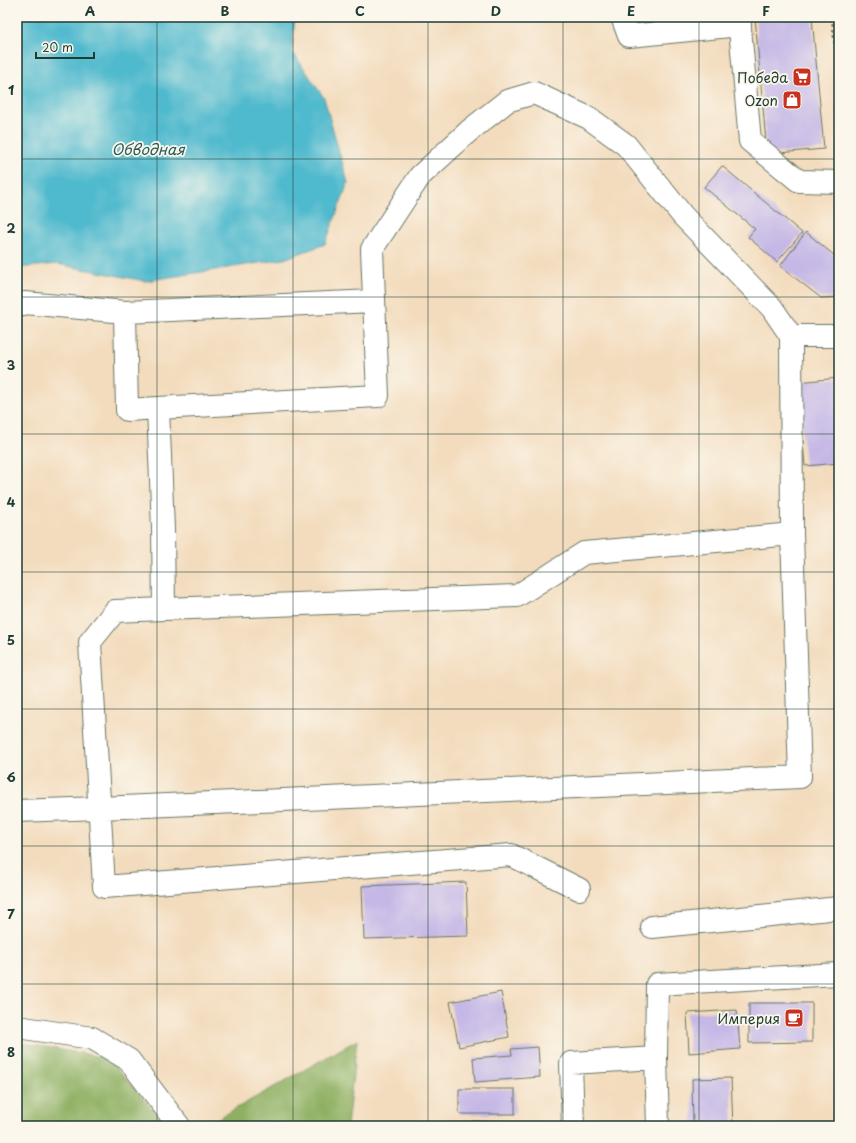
<svg xmlns="http://www.w3.org/2000/svg" width="856" height="1143" font-family="'Playpen Sans',sans-serif">
<style>
.forest{fill:#8fb064;stroke:#57764c}
.water{fill:#50b9cd;stroke:#387b80}
.building{fill:#c5b8e6}
.lines{fill:none;stroke-linecap:round;stroke-linejoin:round}
.minor-casing{stroke:#697564;stroke-width:24}
.path{stroke:#697564;stroke-width:2.5;stroke-dasharray:3 3;stroke-linecap:butt}
.minor{stroke:#fff;stroke-width:22}
.grid{fill:none;stroke:#1f3d34;stroke-width:1;stroke-opacity:0.55}
.labels{text-anchor:middle;dominant-baseline:central;stroke-width:3.5;stroke-linejoin:round;paint-order:stroke}
.poi-label{font-size:14px;fill:#1f3d34;stroke:#fbf7ec;text-anchor:end}
.water-label{font-size:15px;font-style:italic;fill:#2b5c5a;stroke:#fbf7ec}
.neatline{fill:none;stroke:#1f3d34;stroke-width:1.5}
.grid-label{font-size:13px;text-anchor:middle;font-weight:bold;fill:#1f3d34}
</style>
<rect width="100%" height="100%" fill="#fbf7ec"/>
<filter id="ink" filterUnits="userSpaceOnUse"><feTurbulence type="fractalNoise" baseFrequency=".025" numOctaves="2"/><feDisplacementMap in="SourceGraphic" scale="8" xChannelSelector="R" yChannelSelector="G"/><feConvolveMatrix kernelMatrix="1 2 1 2 8 2 1 2 1" color-interpolation-filters="sRGB"/></filter>
<filter id="wash" filterUnits="userSpaceOnUse"><feTurbulence type="fractalNoise" baseFrequency=".012" numOctaves="4" result="noise"/><feDisplacementMap in="SourceGraphic" scale="16" xChannelSelector="R" yChannelSelector="G"/><feGaussianBlur stdDeviation="0.9" result="paint"/><feColorMatrix in="noise" values="0 0 0 0 0 0 0 0 0 0 0 0 0 0 0 0 0 1.4 0 .05"/><feComposite in="paint" operator="in"/></filter>
<g filter="url(#wash)">
<rect width="100%" height="100%" fill="#f3dcbd"/>
<path class="forest" d="M357,1040L347,1126H205Z
M17,1042L107,1058L168,1126H17Z"/>
<path class="water" d="M17,17H295L292,51L324,98L348,183L325,244L284,259L145,281L57,264L17,268Z"/>
<g id="blocks">
<path class="building" d="M755,17H812L824,149L767,154Z
M722,166L802,233L777,262L748,237L755,229L704,187Z
M806,232L835,256L838,297L821,298L780,266Z
M839,378V463L805,466L798,382Z
M466,882L468,936L364,939L362,886Z
M501,992L509,1037L459,1047L450,1002Z
M749,1003H812V1042L749,1043Z
M737,1010L740,1049L689,1053L687,1013Z
M538,1047L540,1077L475,1082L473,1058L512,1055L511,1049Z
M731,1078L733,1126H693L692,1079Z
M459,1089H515V1114H459Z
M472,1121L510,1122V1126H472Z"/>
</g>
</g>
<g filter="url(#ink)">
<use href="#blocks" fill-opacity="0" stroke="#697564" stroke-width="1"/>
<g class="lines">
<defs>
<path id="minor" d="M622,17L629,36L740,25
M739,17L750,141L799,181L839,182
M17,307L25,303L125,312
M791,336H839
M158,408L127,410L125,312L374,301
M164,609L163,529L158,408L378,396L372,249L420,176L469,131L507,101L534,93L589,118L626,145L683,216L772,308L791,336L792,534L584,553L517,596L164,609L115,611L90,642L104,887L511,855L579,889
M17,811L100,808L800,777L792,534
M652,927L839,908
M17,1027L92,1038L129,1060L179,1126
M573,1126L571,1063L656,1058
M658,1126L656,1058L657,984L839,974"/>
</defs>
<use href="#minor" class="minor-casing"/>
<path class="path" d="M832,17L839,86"/>
<use href="#minor" class="minor"/>
</g>
</g>
<path class="grid" d="M157,17V1126M293,17V1126M428,17V1126M563,17V1126M699,17V1126M17,159H839M17,297H839M17,434H839M17,572H839M17,709H839M17,846H839M17,984H839"/>
<defs>
<symbol id="supermarket-square" viewBox="-11 -11 22 22"><rect x="-9" y="-9" width="18" height="18" rx="4" fill="#c8321e" stroke="#fbf7ec"/><path d="M-6-5.5h2.5l.6 2H6L4.5 2H-2.5L-4.4-4H-6ZM-1.5 3.2a1.3 1.3 0 1 0 .1 0ZM3 3.2a1.3 1.3 0 1 0 .1 0Z" fill="#fff"/></symbol>
<symbol id="shop-square" viewBox="-11 -11 22 22"><rect x="-9" y="-9" width="18" height="18" rx="4" fill="#c8321e" stroke="#fbf7ec"/><path d="M-5-2.5h2.3a2.7 3.5 0 0 1 5.4 0H5L5.5 6h-11ZM-1.5-2.5h3a1.5 2.3 0 0 0-3 0Z" fill="#fff"/></symbol>
<symbol id="cafe-square" viewBox="-11 -11 22 22"><rect x="-9" y="-9" width="18" height="18" rx="4" fill="#c8321e" stroke="#fbf7ec"/><path d="M-5.5-4.5H6V0H3Q3 3.5 0 3.5H-2.5Q-5.5 3.5-5.5 0ZM3-3.2v2h1.7v-2ZM-6 4.5H4V6H-6Z" fill="#fff"/></symbol>
</defs>
<g fill-rule="evenodd">
<use href="#supermarket-square" x="791" y="66" width="22" height="22"/>
<use href="#shop-square" x="781" y="89" width="22" height="22"/>
<use href="#cafe-square" x="783" y="1007" width="22" height="22"/>
</g>
<g class="labels">
<g class="poi-label">
<text x="788" y="77">Победа</text>
<text x="778" y="100">Ozon</text>
<text x="780" y="1018">Империя</text>
</g>
<g class="water-label">
<text x="148" y="148">Обводная</text>
</g>
</g>
<rect width="856" height="1143" fill="none" stroke="#fbf7ec" stroke-width="44"/>
<path d="M36 52v6h58v-6" fill="none" stroke="#1f3d34" stroke-width="2"/>
<text x="42" y="52" font-size="12" fill="#1f3d34" stroke="#fbf7ec" stroke-width="3" paint-order="stroke">20 m</text>
<rect x="22" y="22" width="812" height="1099" class="neatline"/>
<g class="grid-label">
<text x="90" y="16">A</text>
<text x="225" y="16">B</text>
<text x="360" y="16">C</text>
<text x="496" y="16">D</text>
<text x="631" y="16">E</text>
<text x="766" y="16">F</text>
<text x="11" y="95">1</text>
<text x="11" y="233">2</text>
<text x="11" y="370">3</text>
<text x="11" y="507">4</text>
<text x="11" y="645">5</text>
<text x="11" y="782">6</text>
<text x="11" y="919">7</text>
<text x="11" y="1057">8</text>
</g>
</svg>
